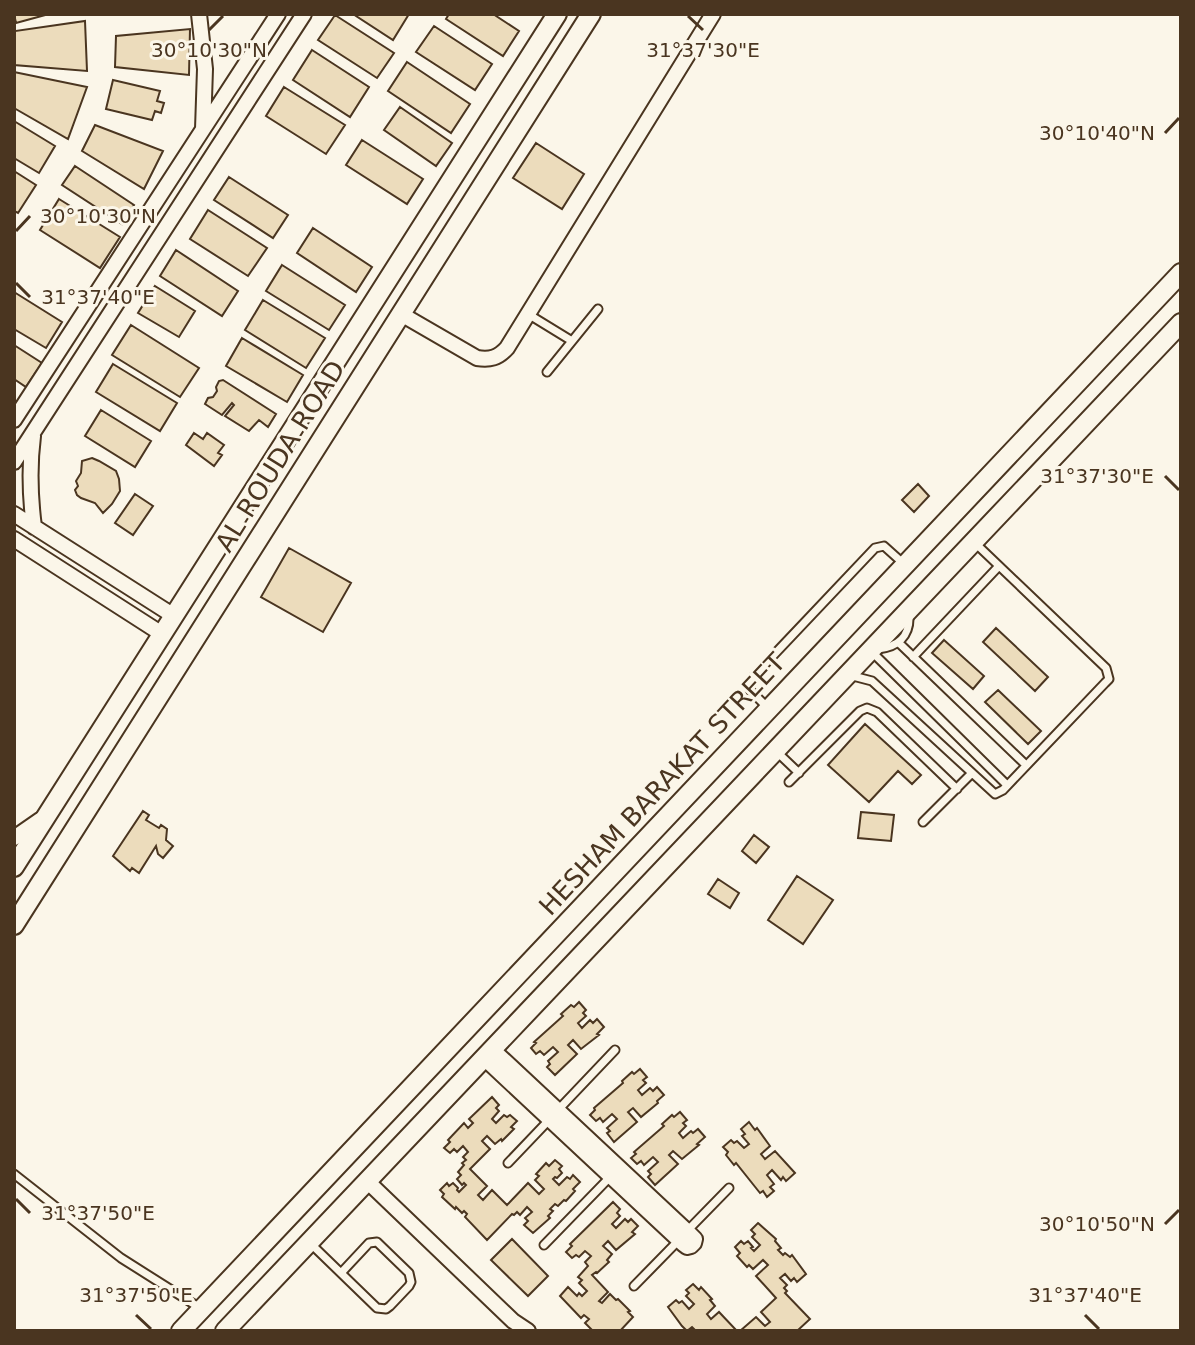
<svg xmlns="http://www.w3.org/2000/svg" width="1195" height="1345" font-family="'DejaVu Sans',sans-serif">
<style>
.building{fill:#ecdcbc;stroke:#4a3520;stroke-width:2}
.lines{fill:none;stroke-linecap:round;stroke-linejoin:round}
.service-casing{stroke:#4a3520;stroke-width:11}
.minor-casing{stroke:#4a3520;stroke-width:18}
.tertiary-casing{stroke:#4a3520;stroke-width:22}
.service{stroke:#fbf6e9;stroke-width:7}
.minor{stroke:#fbf6e9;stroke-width:14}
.tertiary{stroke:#fbf6e9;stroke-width:18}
.ticks{fill:none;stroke:#4a3520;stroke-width:3}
.labels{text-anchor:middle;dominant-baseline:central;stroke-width:6;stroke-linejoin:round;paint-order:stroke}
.street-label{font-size:26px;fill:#4a3520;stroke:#fbf6e9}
.ticks-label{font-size:20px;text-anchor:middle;fill:#4a3520;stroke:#fbf6e9;stroke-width:6;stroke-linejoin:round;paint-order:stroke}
</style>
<rect width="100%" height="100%" fill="#fbf6e9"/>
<path class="building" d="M14,14H49L16,23Z
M353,14H409L393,40Z
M449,14H493L519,31L503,56L446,19Z
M335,15L394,53L377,78L318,40Z
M85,21L87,71L14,65L15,31Z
M434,26L492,64L475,90L416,52Z
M190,29L189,75L115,67L116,36Z
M312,50L369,87L350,117L293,80Z
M407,62L470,104L451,133L388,91Z
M14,72L87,87L68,139L14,108Z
M113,80L160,91L157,101L164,103L161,113L155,111L152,120L106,109Z
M284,87L345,125L326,154L266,116Z
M400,107L452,143L436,166L384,130Z
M14,121L55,146L39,173L14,158Z
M95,125L163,151L144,189L82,151Z
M362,140L423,179L407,204L346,165Z
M536,143L584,174L562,209L513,178Z
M75,166L134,205L122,224L62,185Z
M14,171L36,185L18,213L14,211Z
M229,177L288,215L273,238L214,200Z
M59,199L120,237L100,268L40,230Z
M208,210L267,248L248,276L190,239Z
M313,228L372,267L356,292L297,253Z
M176,250L238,291L222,316L160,276Z
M282,265L345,305L329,330L266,291Z
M155,286L195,311L179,337L138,313Z
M14,292L62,322L46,348L14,329Z
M263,300L325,338L306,368L245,330Z
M131,325L199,368L180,397L112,355Z
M242,338L303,375L287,402L226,366Z
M14,345L42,363L26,387L14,379Z
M113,364L177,403L160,431L96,392Z
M223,380L276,414L268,427L259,420L249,431L225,416L234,405L232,403L222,415L205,404L208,398L213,397L217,391L216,387L219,381Z
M101,410L151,441L135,467L85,436Z
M194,433L203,439L207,433L224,445L218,453L222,455L214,466L186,445Z
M92,458L99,461L116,471L119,479L120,491L112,504L103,513L95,503L81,498L77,495L75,490L78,486L76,481L81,473L82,461Z
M918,484L929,496L914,512L902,500Z
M135,494L153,506L133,535L115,523Z
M289,548L351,583L323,632L261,597Z
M996,628L1048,677L1035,691L983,642Z
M944,640L984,676L973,689L932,653Z
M998,690L1041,731L1028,744L985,702Z
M865,724L921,775L912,784L898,771L869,802L828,765Z
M143,811L149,815L146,820L159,828L161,825L167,829L166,840L173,846L163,858L158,854L156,846L139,873L132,868L130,871L113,856Z
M861,812L894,815L891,841L858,838Z
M754,835L769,847L756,863L742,851Z
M797,876L833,900L803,944L768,920Z
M718,879L739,893L730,908L708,894Z
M579,1002L586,1010L583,1013L586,1016L578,1023L582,1028L590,1020L593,1023L597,1019L604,1027L597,1034L599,1035L581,1049L573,1040L568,1045L577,1054L555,1075L547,1067L550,1064L548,1061L558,1052L553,1047L544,1055L540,1051L536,1054L531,1048L536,1043L534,1042L563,1016L561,1014L571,1005L574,1007Z
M640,1069L647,1077L643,1080L646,1083L638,1090L642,1095L650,1088L653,1091L657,1087L664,1095L657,1101L658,1103L641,1117L633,1108L628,1112L637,1122L614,1142L607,1133L610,1131L607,1128L617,1119L612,1114L603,1122L600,1118L596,1121L590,1115L595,1110L594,1108L623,1083L622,1081L632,1072L634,1074Z
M492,1097L499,1105L496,1108L499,1111L492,1119L496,1123L504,1115L507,1117L510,1115L517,1121L511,1127L514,1129L502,1141L501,1139L495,1144L487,1136L482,1141L490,1149L470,1169L487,1186L478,1195L483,1200L492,1190L507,1205L528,1183L539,1194L544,1189L535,1180L539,1176L536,1174L546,1163L549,1166L555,1160L562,1166L559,1169L562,1173L557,1178L555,1177L553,1179L559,1185L567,1177L570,1179L573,1175L580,1182L573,1189L575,1191L566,1201L564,1200L558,1206L555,1204L550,1209L553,1211L548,1216L550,1218L533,1233L524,1225L528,1221L525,1218L532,1212L527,1207L520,1215L517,1212L514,1215L512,1214L487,1240L465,1217L467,1214L464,1211L462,1213L456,1207L455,1209L442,1197L444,1194L440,1190L447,1183L449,1186L453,1183L458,1188L457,1190L459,1192L466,1185L464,1183L462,1185L457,1179L461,1175L458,1172L464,1165L462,1163L466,1160L463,1157L468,1152L463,1146L457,1152L454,1149L450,1153L444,1148L450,1142L448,1140L464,1123L468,1128L473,1123L469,1119Z
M680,1112L687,1120L683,1123L686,1126L679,1133L683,1138L691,1131L693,1133L698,1129L705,1137L697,1144L699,1145L682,1159L673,1151L669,1155L678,1164L655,1185L648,1177L651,1174L648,1171L658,1162L653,1157L644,1165L641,1161L637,1164L631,1158L636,1154L634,1152L664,1126L662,1124L672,1115L674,1117Z
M749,1122L755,1130L757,1128L770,1146L761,1154L765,1159L775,1151L795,1173L786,1181L783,1177L781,1180L772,1170L767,1175L774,1184L770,1187L774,1191L767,1197L763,1191L760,1193L736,1163L734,1165L726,1155L728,1152L723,1147L731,1140L734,1143L737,1141L744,1148L749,1144L742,1136L745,1134L741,1129Z
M613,1202L620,1209L617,1213L620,1216L612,1224L616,1228L625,1219L628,1222L631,1219L638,1226L632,1232L635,1234L616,1250L608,1241L603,1246L612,1254L607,1260L609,1262L597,1273L596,1272L592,1275L608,1292L599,1301L602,1303L610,1294L616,1300L618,1299L630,1311L628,1312L633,1317L620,1331H593L585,1323L589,1319L584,1315L581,1318L560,1296L568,1287L577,1296L579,1293L582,1296L587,1291L579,1283L582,1280L578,1277L588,1266L585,1262L591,1256L585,1251L579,1257L576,1255L572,1258L566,1252L572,1246L570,1244Z
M758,1223L776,1239L775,1241L781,1248L778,1250L783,1255L785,1253L790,1257L792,1255L806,1274L797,1282L794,1278L791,1281L785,1274L780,1278L787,1285L784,1288L787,1291L785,1293L810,1319L797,1331H740L756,1317L765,1326L770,1322L761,1312L776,1298L756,1276L768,1265L763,1260L753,1269L749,1265L747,1267L737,1256L740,1253L735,1247L741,1241L744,1244L748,1241L753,1247L751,1248L754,1251L760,1245L752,1237L755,1234L751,1230Z
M512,1239L548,1276L528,1296L491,1260Z
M693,1284L699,1290L701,1287L712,1299L710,1300L715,1306L707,1314L711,1319L719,1312L737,1331H696L692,1327L687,1331L682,1326L668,1307L676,1300L679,1303L682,1301L689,1309L694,1304L686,1296L689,1293L686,1290Z"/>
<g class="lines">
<defs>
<path id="service" d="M528,314L572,341
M547,372L598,309
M899,643L1026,765
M878,649C898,647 910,636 909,616
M872,652L1007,785
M913,657L999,566
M849,675L872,681L995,794L1003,790L1105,683L1109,679L1106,668L974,542
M769,709L750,690V680L875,548L884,546L904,564
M777,752L799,773
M789,782L860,711L867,708L877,712L957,789
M923,822L971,774
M558,1110L615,1050
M508,1163L550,1119
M14,1174L121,1258L200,1308
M687,1231L729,1188
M311,1244L377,1308L386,1309L390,1306L409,1286L411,1282L409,1273L377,1242L369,1243L341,1273
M544,1245L611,1176
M634,1286L679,1240"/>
<path id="minor" d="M199,14L205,69L203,129
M401,314L477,358C490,360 498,358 507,348L713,14
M14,420L278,14
M33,436C29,467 30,496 34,527
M14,462L304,14
M14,514L174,616
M14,539L162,634
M14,838L40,820
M484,1058L683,1244L687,1247L691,1246L694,1243L695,1239L687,1231L492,1049
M367,1181L513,1321L528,1331"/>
<path id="tertiary" d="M14,867L557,14
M14,925L591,14
M181,1331L1181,273
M225,1331L1181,323"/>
</defs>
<use href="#service" class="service-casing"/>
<use href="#minor" class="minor-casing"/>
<use href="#tertiary" class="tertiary-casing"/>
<use href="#service" class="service"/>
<use href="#minor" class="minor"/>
<use href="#tertiary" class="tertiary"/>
</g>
<path class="ticks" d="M688,16L703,30M209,30L223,16M1165,133L1179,118M16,231L30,216M16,283L30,297M1165,476L1179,490M16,1199L30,1213M1165,1224L1179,1210M136,1315L151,1329M1085,1315L1099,1329"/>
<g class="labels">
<g class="street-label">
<text transform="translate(280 456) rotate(-58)">AL ROUDA ROAD</text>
<text transform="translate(662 784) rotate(-47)">HESHAM BARAKAT STREET</text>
</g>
</g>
<g class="ticks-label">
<text x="703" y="57">31°37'30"E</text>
<text x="209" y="57">30°10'30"N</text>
<text x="1097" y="140">30°10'40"N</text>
<text x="98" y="223">30°10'30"N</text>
<text x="98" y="304">31°37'40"E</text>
<text x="1097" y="483">31°37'30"E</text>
<text x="98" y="1220">31°37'50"E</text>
<text x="1097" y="1231">30°10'50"N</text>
<text x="136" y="1302">31°37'50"E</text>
<text x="1085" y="1302">31°37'40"E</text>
</g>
<rect width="1195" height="1345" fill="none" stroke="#4a3520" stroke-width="32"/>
</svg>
